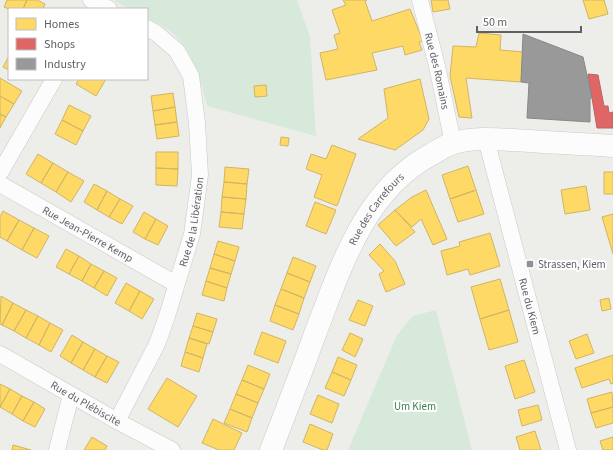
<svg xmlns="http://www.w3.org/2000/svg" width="613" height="450" font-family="'Source Sans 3',sans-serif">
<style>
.green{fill:#d7e9da}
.homes{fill:#ffd966;stroke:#cfb566}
.shops{fill:#e06666;stroke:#b96466}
.industry{fill:#999;stroke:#87888a}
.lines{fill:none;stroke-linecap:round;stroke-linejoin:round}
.street-casing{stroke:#c9c9c9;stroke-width:17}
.secondary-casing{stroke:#cacbcb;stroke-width:23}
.street{stroke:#fcfcfc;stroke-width:16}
.secondary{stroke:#fcfcfc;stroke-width:22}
.poi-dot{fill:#909194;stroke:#fff;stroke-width:1.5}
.labels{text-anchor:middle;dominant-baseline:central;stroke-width:4;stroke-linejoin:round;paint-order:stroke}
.street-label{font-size:11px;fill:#5e6066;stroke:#fff}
.poi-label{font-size:11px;fill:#5e6066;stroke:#fff;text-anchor:start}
.park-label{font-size:11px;fill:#3b814e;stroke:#fff}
</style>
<rect width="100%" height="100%" fill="#edede9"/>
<path class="green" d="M113,0H297L310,37L316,136L207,106C200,76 191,44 164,27C158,23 152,21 147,18V9H130Z
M436,310L472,450H348L397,335L413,316Z"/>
<path class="homes" d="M7,0H27L23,9H9L4,7Z
M27,0H37L45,4L43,9H23Z
M343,0H367L365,1L372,21L410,9L423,41L419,42L422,50L405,55L403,46L372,53L377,70L326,80L320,53L338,49L334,35L340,33L332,10L346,5Z
M431,0H448L450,9L433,12Z
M583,0H604L608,14L589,19Z
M479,33L501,35L500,50L523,52L521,82L466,78L472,118L459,117L450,76L453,46L476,47Z
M9,56V70L3,67Z
M0,78L22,91L14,104L0,96Z
M79,79H106L96,96L76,84Z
M420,79L429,119L423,130L395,150L358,139L388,118L384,89Z
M266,85L267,96L255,97L254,86Z
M173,93L175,107L153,111L151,96Z
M0,96L14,104L6,117L0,114Z
M69,105L91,116L83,131L62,120Z
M175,107L177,122L155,125L153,111Z
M0,114L6,117L0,128Z
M62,120L83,131L76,145L55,134Z
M177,122L179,136L157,139L155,125Z
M281,137L289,138L288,146L280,145Z
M332,145L356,154L337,206L314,197L322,175L306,169L311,154L326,159Z
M156,152H178V169L156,168Z
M38,154L53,163L41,183L26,174Z
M53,163L68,172L56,192L41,183Z
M468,166L476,190L450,199L442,175Z
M225,167L249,169L247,184L224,182Z
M156,168L178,169L177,186L156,185Z
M68,172L84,181L71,202L56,192Z
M604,172H613V194H604Z
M224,182L247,184L246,199L222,197Z
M94,184L107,191L97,210L84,202Z
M586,186L590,210L565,214L561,190Z
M426,190L447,239L433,245L421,219L412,227L395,210L412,197Z
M476,190L484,214L458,222L450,199Z
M107,191L120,199L109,217L97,210Z
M222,197L246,199L244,214L221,212Z
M120,199L133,206L122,224L109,217Z
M315,202L336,210L326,234L306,226Z
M395,210L415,232L396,246L378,225Z
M3,211L19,220L7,241L0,237V217Z
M144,212L156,219L145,239L133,232Z
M221,212L244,214L242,229L219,227Z
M613,214V254L602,217Z
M156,219L168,226L158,245L145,239Z
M19,220L34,228L22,250L7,241Z
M34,228L49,236L37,258L22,250Z
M490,233L500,266L470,275L468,269L447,275L441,251L460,246L459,242Z
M218,241L239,247L235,261L214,254Z
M380,244L395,261L405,284L386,292L379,274L384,271L369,255Z
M66,249L79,256L69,274L56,267Z
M214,254L235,261L231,274L210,268Z
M79,256L91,264L82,281L69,274Z
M293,257L316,266L310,282L287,273Z
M91,264L104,271L94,288L82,281Z
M210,268L231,274L227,288L206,281Z
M104,271L117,278L107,296L94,288Z
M287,273L310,282L304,298L281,289Z
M500,279L509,310L480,319L471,287Z
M206,281L227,288L224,301L202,295Z
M126,283L140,291L129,311L115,303Z
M281,289L304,298L299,314L275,305Z
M140,291L154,299L142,319L129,311Z
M1,296L13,303L2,325L0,324Z
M609,298L611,309L602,311L600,300Z
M358,300L373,306L365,326L349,320Z
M13,303L26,310L14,331L2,325Z
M275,305L299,314L293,330L270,321Z
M26,310L38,316L26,338L14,331Z
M509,310L518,342L489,350L480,319Z
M197,313L217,319L213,332L193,326Z
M38,316L50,323L39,345L26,338Z
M50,323L63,330L51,352L39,345Z
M193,326L213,332L209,344L189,338Z
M262,332L286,341L278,363L254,354Z
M350,333L363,339L355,357L342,350Z
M587,334L594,353L576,359L569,341Z
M72,335L83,342L71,363L60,356Z
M189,338L207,344L203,358L185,352Z
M83,342L95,349L83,370L71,363Z
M95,349L107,356L95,377L83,370Z
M185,352L203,358L199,372L181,366Z
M613,355V383L611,384L609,379L582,388L575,368Z
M107,356L119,362L107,383L95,377Z
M338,357L357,365L351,380L332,372Z
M524,360L535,392L515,399L505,366Z
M248,365L270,374L264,389L242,380Z
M332,372L351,380L344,396L325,388Z
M167,378L197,396L178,427L148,409Z
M242,380L264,389L258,403L236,394Z
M0,384L10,389L0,407Z
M10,389L22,396L12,414L0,407Z
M612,392L613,407L591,413L587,399Z
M236,394L258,403L252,418L230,409Z
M318,395L339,404L332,423L310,414Z
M22,396L34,402L23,421L12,414Z
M34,402L45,409L35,427L23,421Z
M538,405L542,420L522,426L518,410Z
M613,407V423L596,428L591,413Z
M230,409L252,418L247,432L224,423Z
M213,419L242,433L234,450H219L202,443Z
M310,424L333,434L327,450H323L303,442Z
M535,431L541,450H520L516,437Z
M92,437L107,446L105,450H84Z
M613,437V450H603L600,441Z
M13,445L31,450H12Z"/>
<path class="shops" d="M588,74L598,75L604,106H608L609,113L613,112V128H597Z"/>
<path class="industry" d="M523,34L583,57L592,98H590V122L527,118L529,83L521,82Z"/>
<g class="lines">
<defs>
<g id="street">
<path d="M91,0L109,9"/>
<path id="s1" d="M420,0L437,66L453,143"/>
<path id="s2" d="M486,139L568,450"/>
<path d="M0,173L54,79"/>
<path id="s3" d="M0,184L176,284"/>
<path id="s4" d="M0,354L117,421L172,450"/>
<path id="s5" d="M117,421L157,344L167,316L192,234L200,175L197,123L191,76L177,51L156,33L147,28"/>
<path d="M57,450L71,395"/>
</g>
<g id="secondary">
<path id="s6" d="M271,450C286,411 301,373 315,334C341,267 364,190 432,154C439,150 446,145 454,143C477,136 504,140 529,141C557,143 585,144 613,146"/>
</g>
</defs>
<use href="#street" class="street-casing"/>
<use href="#secondary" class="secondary-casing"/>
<use href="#street" class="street"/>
<use href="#secondary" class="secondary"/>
</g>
<rect class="poi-dot" x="526" y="260" width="8" height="8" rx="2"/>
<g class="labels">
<g class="street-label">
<text stroke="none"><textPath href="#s1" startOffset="73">Rue des Romains</textPath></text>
<text stroke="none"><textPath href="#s6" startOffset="264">Rue des Carrefours</textPath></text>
<text stroke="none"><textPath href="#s5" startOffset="214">Rue de la Libération</textPath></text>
<text stroke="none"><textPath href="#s3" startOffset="101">Rue Jean-Pierre Kemp</textPath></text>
<text stroke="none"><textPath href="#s2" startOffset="173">Rue du Kiem</textPath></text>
<text stroke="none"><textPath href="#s4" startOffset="99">Rue du Plébiscite</textPath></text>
</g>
<g class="poi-label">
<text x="538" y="264">Strassen, Kiem</text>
</g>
<g class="park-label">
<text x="415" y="406">Um Kiem</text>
</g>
</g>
<rect x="8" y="8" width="140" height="72" fill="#ffffff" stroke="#bfbfc2"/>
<rect x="16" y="18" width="20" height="12" fill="#ffd966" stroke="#bfbfc2"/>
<text x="44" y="28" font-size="12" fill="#5e6066">Homes</text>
<rect x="16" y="38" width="20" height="12" fill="#e06666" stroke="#bfbfc2"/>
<text x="44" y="48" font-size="12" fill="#5e6066">Shops</text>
<rect x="16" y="58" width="20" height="12" fill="#999999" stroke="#bfbfc2"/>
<text x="44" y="68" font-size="12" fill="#5e6066">Industry</text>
<path d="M477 26v6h104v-6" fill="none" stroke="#5e6066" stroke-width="2"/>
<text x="483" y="26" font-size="12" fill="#5e6066" stroke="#ffffff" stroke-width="3" paint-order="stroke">50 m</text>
</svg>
